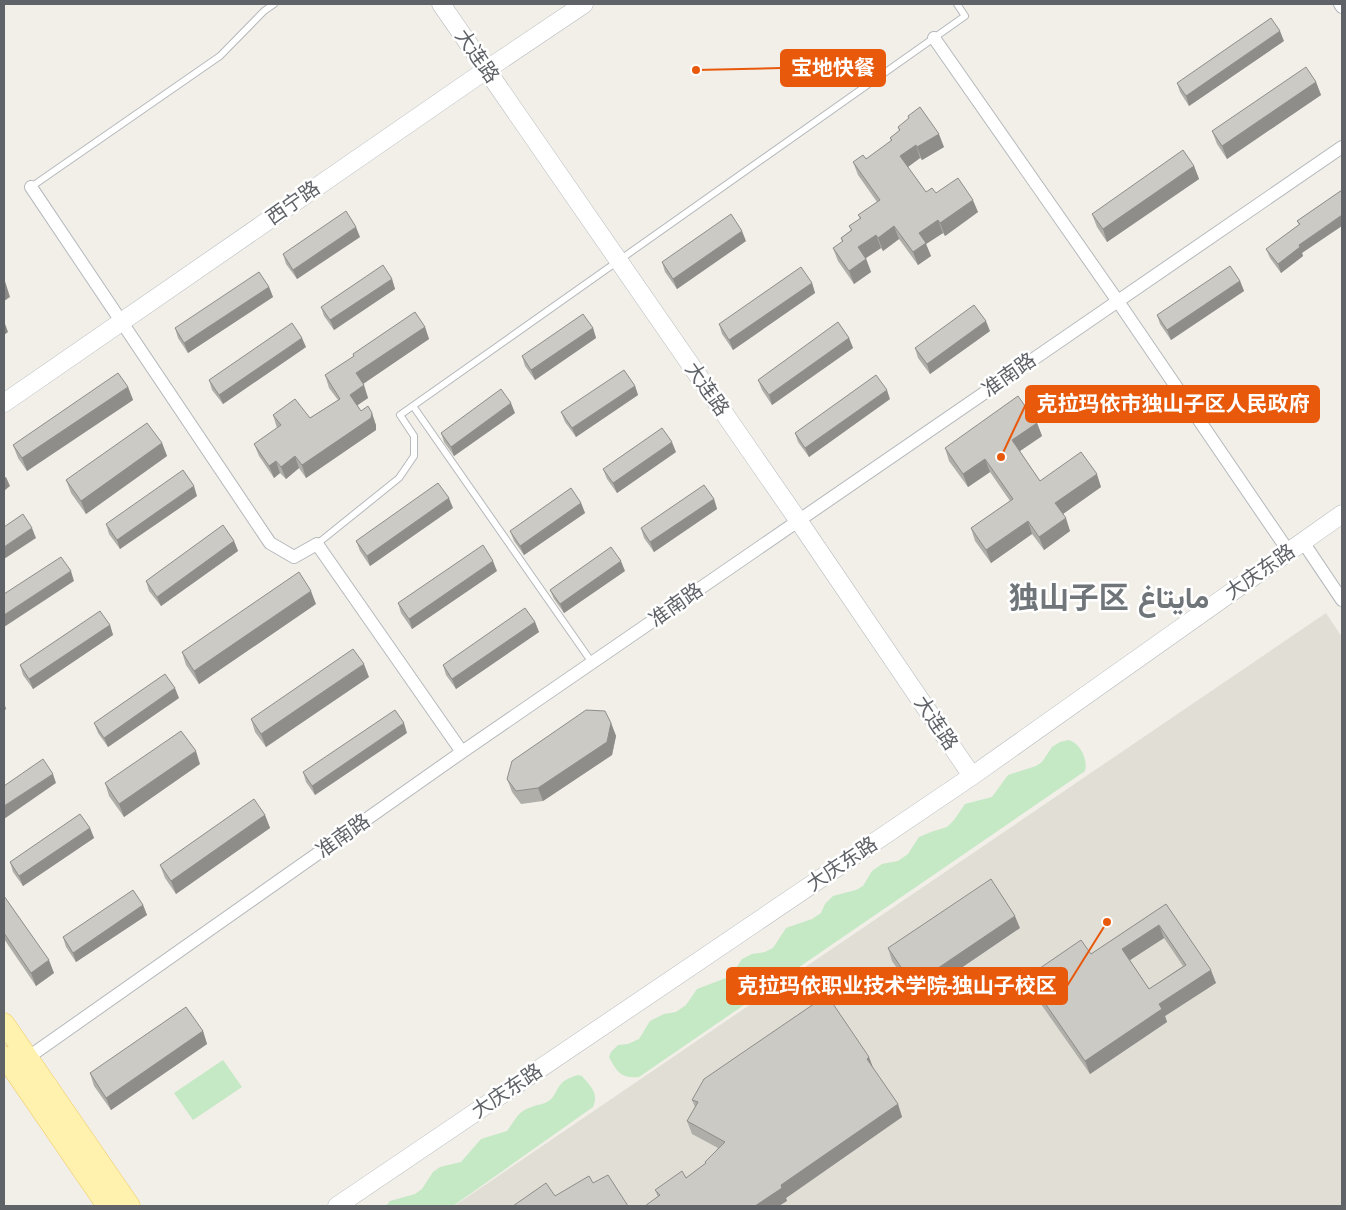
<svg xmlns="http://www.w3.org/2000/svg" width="1346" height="1210" font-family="Jost,Vazirmatn,'Noto Sans SC',sans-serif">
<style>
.education{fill:#e1ded6}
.green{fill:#c5e8c5}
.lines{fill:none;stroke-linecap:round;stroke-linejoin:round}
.lane-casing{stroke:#b5b8bc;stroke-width:8}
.street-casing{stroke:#b5b8bc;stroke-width:14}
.secondary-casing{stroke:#b6babf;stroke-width:19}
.primary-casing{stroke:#f2c960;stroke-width:21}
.lane{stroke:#fff;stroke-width:6}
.street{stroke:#fff;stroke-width:12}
.secondary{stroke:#fff;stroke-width:18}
.primary{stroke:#fff2af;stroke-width:20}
.wall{fill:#afaea9;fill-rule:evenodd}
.shaded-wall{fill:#8f8d8a}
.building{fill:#cccac5;stroke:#8f8d8a;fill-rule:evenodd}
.labels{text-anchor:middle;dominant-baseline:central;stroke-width:5;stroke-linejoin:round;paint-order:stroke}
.street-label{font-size:20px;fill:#5f6368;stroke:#fff}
.town-label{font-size:30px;font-weight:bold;fill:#70757a;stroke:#fff}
.leader{fill:none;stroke:#e8590c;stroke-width:2}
.callout-dot{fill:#e8590c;stroke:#fff;stroke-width:2}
.callout{fill:#e8590c;stroke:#e8590c;stroke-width:2}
.callout-label{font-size:21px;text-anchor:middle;font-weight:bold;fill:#fff}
</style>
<rect width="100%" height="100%" fill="#f1efe8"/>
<path class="education" d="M1326,613L1342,637V1206H454Z"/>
<path class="green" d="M1069,740C1081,744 1088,760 1085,771L639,1077C621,1079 617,1072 609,1057L611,1052L618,1045L628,1044L639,1039L650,1021L664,1014L676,1012L686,1005L697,989L726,978L734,971L742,959L752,954L765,952L773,948L786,928L812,919L821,913L825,904L833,896L856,890L863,886L872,871L882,864L898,861L908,854L919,837L931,832L947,827L954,820L965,804L992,797L1008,775L1036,766L1042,762L1052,747L1060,742Z
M223,1060L242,1087L193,1120L174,1093Z
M578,1075L582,1076C591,1087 599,1093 593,1107L453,1206H386L390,1201L415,1194L422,1189L433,1172L440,1167L461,1162L481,1139L507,1131C515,1121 518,1110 532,1107C538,1104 544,1105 550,1100C556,1095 556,1089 561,1084C565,1079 572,1077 578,1075Z"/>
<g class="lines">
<defs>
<path id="lane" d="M31,187L220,56L264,11L274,4
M413,406L593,664
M317,544L399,478L414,456V436L400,415L965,16L957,4"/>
<path id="street" d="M1340,4L1342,7
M934,38L1117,300L1289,552
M31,187L270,543L294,557L317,544L462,752
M1303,542L1342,600
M23,1061L462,752L1342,147"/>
<path id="secondary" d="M441,4L798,520L972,776
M4,403L486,70L584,4
M337,1206L972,776L1342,514"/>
<path id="primary" d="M4,1023L130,1206
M4,1056L107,1206"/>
</defs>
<use href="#lane" class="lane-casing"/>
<use href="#street" class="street-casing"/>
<use href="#secondary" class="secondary-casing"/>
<use href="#primary" class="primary-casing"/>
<use href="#lane" class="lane"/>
<use href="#street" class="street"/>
<use href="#secondary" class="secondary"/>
<use href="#primary" class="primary"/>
</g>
<path class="wall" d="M1284,41L1189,106L1180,92L1177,83Z
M1316,82L1321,95L1227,159L1217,144L1212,131Z
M908,116L944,147L922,160L920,158L908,167L926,192L936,193L978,212L945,236L943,233L926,244L931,256L918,265L899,239L883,251L881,248L866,258L871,272L854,284L838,261L833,248L842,242L841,238L851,230L849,226L860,219L858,215L877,202L858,175L853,162L866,159L891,141L890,138L899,131L898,127L909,119Z
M1194,166L1199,179L1107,242L1097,227L1092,214Z
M1342,190L1302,253L1303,256L1281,273L1270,258L1266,249L1299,225L1297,221Z
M360,237L297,279L286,264L283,254Z
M746,241L677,289L665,272L662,262Z
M392,279L395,289L334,330L324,316L321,307Z
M1240,281L1244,291L1171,340L1160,324L1157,315Z
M812,283L815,293L733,350L722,334L719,324Z
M269,287L273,297L188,353L178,338L175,328Z
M425,327L429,339L363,384L368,398L357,405L361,411L376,425V430L306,478L299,468L286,479L280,473L274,478L259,456L254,444L277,428L273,415L310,418L338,400L329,388L325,375L354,357L353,354Z
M593,328L596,338L535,380L525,366L522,356Z
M990,331L930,374L918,358L915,348Z
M849,338L853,348L772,405L762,390L758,380Z
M306,347L223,404L212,390L209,380Z
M635,386L638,395L576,437L565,422L561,412Z
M128,387L133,400L27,471L18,458L13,445Z
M890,399L809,457L798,442L795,433Z
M515,413L454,456L444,442L441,433Z
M1037,423L1042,436L1020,451L1040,481L1101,487L1063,514L1070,531L1044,550L1032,534L991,563L975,541L971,528L1010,501L990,472L968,487L949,461L945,448Z
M162,443L167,456L86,514L71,493L66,480Z
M676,452L617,493L607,479L603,469Z
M197,496L120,549L109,534L106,524Z
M714,499L717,509L654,552L644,538L641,528Z
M581,503L585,513L524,555L514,541L510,531Z
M453,508L370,566L360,551L356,541Z
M234,541L238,551L161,606L149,591L146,581Z
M497,571L412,629L401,613L398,603Z
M625,571L564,613L554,599L550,590Z
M316,604L199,684L186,665L182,652Z
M535,622L539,632L456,689L446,675L443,665Z
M110,625L113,635L33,689L23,675L20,665Z
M369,677L266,747L255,732L251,719Z
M179,698L108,747L98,733L94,723Z
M611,723L616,736L612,755L543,801L521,804L512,792L507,779Z
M407,733L315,795L306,782L303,772Z
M200,764L124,817L109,796L105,783Z
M265,815L270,828L176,894L165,878L160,865Z
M90,828L94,838L23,886L13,872L10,862Z
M4,896L54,973L36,986L4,939Z
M1166,904L1216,983L1165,1016L1167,1022L1090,1074L1031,990L1027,977L1091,954ZM1164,938L1183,966L1149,989L1130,960Z
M143,905L147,915L76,962L66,947L63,937Z
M1020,928L917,998L892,961L888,948Z
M203,1031L207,1044L111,1110L94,1086L90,1073Z
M874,1070L898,1104L902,1117L786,1198L787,1201L658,1197L655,1190L686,1178L706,1163L718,1148L692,1134L687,1121L695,1107L692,1100Z"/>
<path class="shaded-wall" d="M1280,31L1284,41L1189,106L1186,96Z
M1316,82L1321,95L1227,159L1222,146Z
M939,134L944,147L922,160L917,147Z
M916,145L920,158L905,169L900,156Z
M1194,166L1199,179L1107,242L1103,229Z
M973,200L978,212L945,236L940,223Z
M1342,215V226L1302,253L1303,256L1281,273L1278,264L1299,245Z
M938,220L943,233L926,244L931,256L918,265L913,252L919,233Z
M894,226L899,239L883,251L878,238Z
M356,227L360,237L297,279L293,270Z
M742,231L746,241L677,289L673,279Z
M876,235L881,248L863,260L858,247Z
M866,259L871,272L854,284L849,271Z
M4,278L10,297L4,301Z
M392,279L395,289L334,330L330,320Z
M1240,281L1244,291L1171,340L1167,330Z
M812,283L815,293L733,350L729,340Z
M269,287L273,297L188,353L184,343Z
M4,321L8,332L4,335Z
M986,321L990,331L930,374L927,364Z
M425,327L429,339L360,386L356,373Z
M593,328L596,338L535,380L531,370Z
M302,338L306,347L223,404L219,395Z
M849,338L853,348L772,405L769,395Z
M364,385L368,398L355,407L350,395Z
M635,386L638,395L576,437L572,428Z
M128,387L133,400L27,471L22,458Z
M887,390L890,399L809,457L805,448Z
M511,403L515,413L454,456L451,447Z
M372,413L376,425V430L306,478L302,465Z
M1037,423L1042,436L1017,453L1012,440Z
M672,442L676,452L617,493L613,483Z
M162,443L167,456L86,514L81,501Z
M295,456L299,468L286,479L281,467Z
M985,459L990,472L968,487L963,474Z
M276,461L280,473L274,478L269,466Z
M1097,474L1101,487L1060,516L1055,503Z
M6,477L10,486L4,491V478Z
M194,486L197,496L120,549L117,540Z
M449,498L453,508L370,566L367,556Z
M714,499L717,509L654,552L650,542Z
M581,503L585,513L524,555L520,546Z
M1066,518L1070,531L1044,550L1039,537Z
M1028,521L1032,534L991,563L986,550Z
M32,528L36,538L4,559V547Z
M234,541L238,551L161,606L157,597Z
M493,561L497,571L412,629L409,619Z
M621,561L625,571L564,613L560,604Z
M71,571L74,581L4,627V615Z
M311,591L316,604L199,684L194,671Z
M535,622L539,632L456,689L452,679Z
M110,625L113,635L33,689L29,679Z
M364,664L369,677L266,747L261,734Z
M175,688L179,698L108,747L104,738Z
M4,702L6,709L4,711Z
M404,723L407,733L315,795L312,786Z
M611,723L616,736L612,755L543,801L538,788Z
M196,751L200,764L124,817L119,804Z
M53,774L56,783L4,819V806Z
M265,815L270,828L176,894L171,881Z
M90,828L94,838L23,886L19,876Z
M143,905L147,915L76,962L73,953Z
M1015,916L1020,928L917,998L913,985Z
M1159,925L1164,938L1127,962L1122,949Z
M49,960L54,973L36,986L31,973Z
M1211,970L1216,983L1165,1016L1167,1022L1090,1074L1085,1061L1159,1004Z
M203,1031L207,1044L111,1110L106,1098Z
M869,1057L874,1070L867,1059Z
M898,1104L902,1117L786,1198L787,1201L779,1206H755L781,1185Z"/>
<path class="building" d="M1271,18L1280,31L1186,96L1177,83Z
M1306,67L1316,82L1222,146L1212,131Z
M920,107L939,134L917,147L916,145L900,156L926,192L932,188L936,193L958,178L973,200L940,223L938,220L919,233L926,243L913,252L894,226L878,238L876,235L858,247L866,259L849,271L833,248L843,241L841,238L852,230L849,226L861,218L858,215L880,200L853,162L863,155L866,159L892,140L890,138L900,130L898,127L909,118L908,116Z
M1183,150L1194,166L1103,229L1092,214Z
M1342,190V215L1299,245L1300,247L1278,264L1266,249L1300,224L1297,221Z
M346,211L356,227L293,270L283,254Z
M731,214L742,231L673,279L662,262Z
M383,265L392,279L330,320L321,307Z
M1230,266L1240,281L1167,330L1157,315Z
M801,267L812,283L729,340L719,324Z
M259,272L269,287L184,343L175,328Z
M974,305L986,321L927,364L915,348Z
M415,312L425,327L356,373L364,385L350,395L361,411L368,406L372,413L371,418L302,465L295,456L281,467L276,461L269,466L254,444L281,425L273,415L295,399L310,418L340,399L325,375L354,356L353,354Z
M583,314L593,328L531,370L522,356Z
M838,322L849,338L769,395L758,380Z
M292,323L302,338L219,395L209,380Z
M624,370L635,386L572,428L561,412Z
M118,373L128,387L22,458L13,445Z
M876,375L887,390L805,448L795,433Z
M501,389L511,403L451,447L441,433Z
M1018,396L1037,423L1012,440L1040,481L1081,452L1097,474L1055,503L1066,518L1039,537L1028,521L986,550L971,528L1013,499L985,459L963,474L945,448Z
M147,423L162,443L81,501L66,480Z
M662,428L672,442L613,483L603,469Z
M183,470L194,486L117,540L106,524Z
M438,483L449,498L367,556L356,541Z
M704,485L714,499L650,542L641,528Z
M571,488L581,503L520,546L510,531Z
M23,514L32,528L4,547V527Z
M223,525L234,541L157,597L146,581Z
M483,545L493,561L409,619L398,603Z
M611,547L621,561L560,604L550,590Z
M61,557L71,571L4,615V594Z
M299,572L311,591L194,671L182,652Z
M525,608L535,622L452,679L443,665Z
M100,611L110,625L29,679L20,665Z
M353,649L364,664L261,734L251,719Z
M165,674L175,688L104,738L94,723Z
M395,710L404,723L312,786L303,772Z
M586,710L605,711L611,723L607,742L538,788L516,791L507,779L512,761Z
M181,731L196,751L119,804L105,783Z
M43,759L53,774L4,806V786Z
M254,799L265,815L171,881L160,865Z
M80,814L90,828L19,876L10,862Z
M991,879L1015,916L913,985L888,948Z
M133,890L143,905L73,953L63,937Z
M4,896L49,960L31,973L4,933Z
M1166,904L1211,970L1159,1004L1162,1009L1085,1061L1027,977L1081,940L1091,954ZM1159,925L1186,965L1149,989L1122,949Z
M827,995L869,1057L867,1059L898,1104L781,1185L782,1188L755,1206H645L660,1195L655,1190L682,1171L686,1178L706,1163L705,1162L725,1142L687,1121L698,1102L692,1100L704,1079Z
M186,1007L203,1031L106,1098L90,1073Z
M608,1175L628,1206H513L546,1183L555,1196L589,1176L593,1183Z"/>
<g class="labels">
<g class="street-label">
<text transform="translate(477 56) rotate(55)">大连路</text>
<text transform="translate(293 203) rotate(-35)">西宁路</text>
<text transform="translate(1009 375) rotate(-35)">准南路</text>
<text transform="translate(707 389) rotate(55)">大连路</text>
<text transform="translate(1260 572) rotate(-35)">大庆东路</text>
<text transform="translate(676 605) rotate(-35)">准南路</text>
<text transform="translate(936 723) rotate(56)">大连路</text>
<text transform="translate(343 836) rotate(-35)">准南路</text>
<text transform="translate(842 864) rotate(-34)">大庆东路</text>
<text transform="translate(507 1091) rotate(-34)">大庆东路</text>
</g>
<g class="town-label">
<text x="1109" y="597">独山子区 مايتاغ</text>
</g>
</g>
<path class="leader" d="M696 70L781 68M1001 457L1026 404M1107 922L1067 986"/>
<g class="callout-dot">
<circle cx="696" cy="70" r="5"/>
<circle cx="1001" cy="457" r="5"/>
<circle cx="1107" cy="922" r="5"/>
</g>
<g class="callout">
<rect x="781" y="50" width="104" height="36" rx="5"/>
<rect x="1026" y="386" width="293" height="36" rx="5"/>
<rect x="727" y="968" width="340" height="36" rx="5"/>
</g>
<g class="callout-label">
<text x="833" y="75">宝地快餐</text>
<text x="1173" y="411">克拉玛依市独山子区人民政府</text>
<text x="897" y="993">克拉玛依职业技术学院-独山子校区</text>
</g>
<rect width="1346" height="1210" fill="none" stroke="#5f6368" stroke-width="10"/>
</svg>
